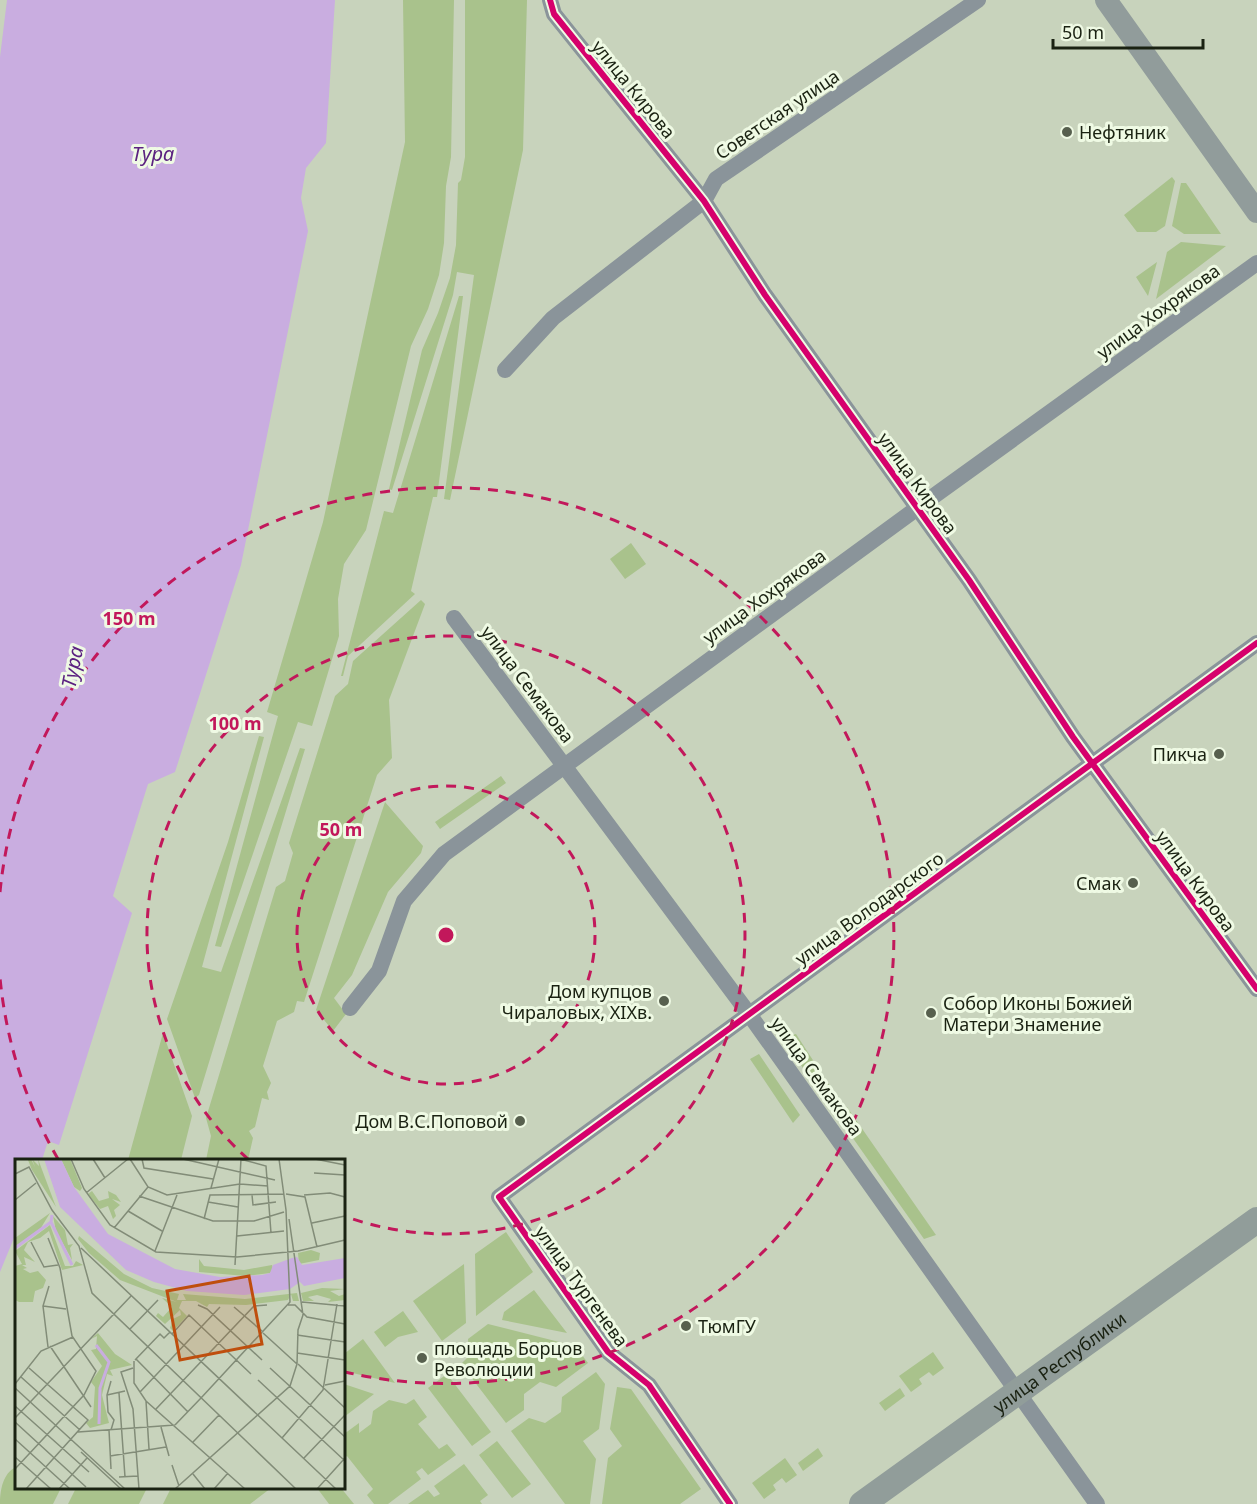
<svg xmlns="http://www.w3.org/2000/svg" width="1257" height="1504" font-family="'Noto Sans',sans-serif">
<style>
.green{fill:#a9c28c}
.water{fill:#c9ade0}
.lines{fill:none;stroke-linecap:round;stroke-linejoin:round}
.street{stroke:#8a949a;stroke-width:16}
.secondary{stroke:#919c9b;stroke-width:22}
.primary{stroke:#919d9a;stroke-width:26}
.cycleway-casing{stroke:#effae4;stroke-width:10}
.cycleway{stroke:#d6006c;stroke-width:6}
.ring{fill:none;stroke:#c2185b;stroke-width:3;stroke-dasharray:10 8}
.poi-dot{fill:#57604e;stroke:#effae4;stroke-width:2}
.labels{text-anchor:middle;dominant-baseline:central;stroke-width:6;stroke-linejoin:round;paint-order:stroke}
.street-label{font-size:18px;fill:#1a2212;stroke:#effae4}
.poi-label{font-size:18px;fill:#1a2212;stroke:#effae4;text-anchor:start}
.water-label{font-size:20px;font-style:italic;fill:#5b2180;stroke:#effae4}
.inset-river{fill:none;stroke:#c9ade0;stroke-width:3}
.inset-road{fill:none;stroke:#828c78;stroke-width:1.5}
.view{fill:#bf4e0d;fill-opacity:0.15;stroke:#bf4e0d;stroke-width:3}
.inset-edge{fill:none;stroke:#1a2212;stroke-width:3}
.centre{fill:#c2185b;stroke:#effae4;stroke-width:3}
.ring-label{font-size:18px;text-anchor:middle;font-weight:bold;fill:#c2185b;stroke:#effae4;stroke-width:6;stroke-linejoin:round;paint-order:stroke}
</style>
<rect width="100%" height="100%" fill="#c8d3bc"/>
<path class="green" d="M403,0H454L451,157L446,186L444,243L439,275L428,309L411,346L366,530L344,564L338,599L339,636L312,726L298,722L221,947L215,946L278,716L267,712L323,522L405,142Z
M465,0H527L523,150L450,500L444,499L474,275L457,272L453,295L392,490L389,489L422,350L438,313L450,278L456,245L458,183L461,180L465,157Z
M1172,177L1175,181L1165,226L1156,232H1137L1124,215Z
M1181,183H1186L1221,234H1184L1172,226Z
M1181,242L1226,246L1156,299L1167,252Z
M1157,262L1148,296L1136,277Z
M459,296H463L437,497H433L411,591L415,594L348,656L343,676H341L384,511L393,513Z
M631,543L646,564L625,579L610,559Z
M421,600L425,604L389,700L392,758L377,775L304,1002L297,1001L294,1012L277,1021L263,1066L271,1083L267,1092L269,1100L262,1098L255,1127L249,1131L253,1138L248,1160H206L211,1136L206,1118L276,887L285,881L293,853L289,843L335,696L348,684L353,661Z
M259,736L264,737L202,967L221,972L300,748L305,749L199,1095L195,1098L167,1019L228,842Z
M501,776L506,783L440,829L435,822Z
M385,802L423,846L421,853L388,892L352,975L334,998L346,1014L333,1031L316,1010Z
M163,1033L192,1116L181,1160H128Z
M796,1034L831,1088L822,1096L782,1037Z
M759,1054L800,1115L793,1123L750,1059Z
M847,1107L936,1235L924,1239L838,1117Z
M506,1232L533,1272L476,1316L475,1254Z
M464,1264L466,1323L442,1341L413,1301Z
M534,1290L567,1333L502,1320L504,1312Z
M403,1311L418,1332L398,1337L385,1347L374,1332Z
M488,1324L575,1346L588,1363L556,1387L540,1382L524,1394V1410L506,1423L461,1364L469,1356L468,1339Z
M363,1339L395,1383L344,1371V1354Z
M933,1352L944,1368L933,1376L929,1372L919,1379L922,1384L911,1392L899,1376Z
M596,1372L605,1384L599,1429L583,1441L596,1459L590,1504H565L511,1431L529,1418L545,1423L561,1412L562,1397Z
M447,1374L491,1432L472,1446L428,1388Z
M344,1384L374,1394L344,1417Z
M617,1387L631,1389L701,1489L680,1504H602L608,1458L622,1446L610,1429Z
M900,1388L905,1396L885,1411L879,1403Z
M414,1399L427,1417L418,1424L439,1449L447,1444L456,1455L428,1475L422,1468L416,1472L421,1479L388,1504H374L367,1495L373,1489L347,1456L344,1458V1434L359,1423V1433L371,1424L373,1411L389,1400L406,1404Z
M497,1441L531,1484L512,1498L479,1455Z
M818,1448L823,1456L803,1471L798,1463Z
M785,1458L797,1475L786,1483L782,1478L773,1485L776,1490L764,1499L752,1483Z
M464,1464L488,1495L480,1501L482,1504H408L428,1490L434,1497L440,1494L434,1486Z
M16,1467V1488H61L53,1504H0C0,1490 3,1473 16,1467Z
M76,1488H147L139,1504H68Z
M171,1488H271L250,1504H163Z
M317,1488H341L354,1504H329Z"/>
<path class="water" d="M7,0H335L326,143L306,168L301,198L308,231L241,565L175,772L148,784L113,896L132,913L59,1145L48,1141L42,1160H16V1233L0,1272V57Z"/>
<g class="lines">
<path class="street" d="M550,0L554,14L704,201L765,295L969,580L1073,737L1257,989
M505,370L553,318L704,201L716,179L978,0
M454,618L749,1014L1097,1504
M350,1008L379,971L404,901L444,854L938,493L1257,263
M730,1504L649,1385L608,1352L499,1197L1257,643"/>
<path class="secondary" d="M1106,0L1257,212"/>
<path class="primary" id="s1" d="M862,1504L1257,1220"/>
<defs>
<path id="cycleway" d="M550,0L554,14L704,201L765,295L969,580L1073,737L1257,989
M730,1504L649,1385L608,1352L499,1197L1257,643"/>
</defs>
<use href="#cycleway" class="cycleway-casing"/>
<use href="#cycleway" class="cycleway"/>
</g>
<g class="ring">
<circle cx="446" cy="935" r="149"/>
<path d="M248 1159A299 299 0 1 1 344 1216"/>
<path d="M58 1159A448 448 0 0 1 0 978M0 892A448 448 0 1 1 345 1372"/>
</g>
<g class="poi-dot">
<circle cx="1067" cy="132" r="6"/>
<circle cx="1219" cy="754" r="6"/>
<circle cx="1133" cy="883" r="6"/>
<circle cx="664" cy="1001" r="6"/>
<circle cx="931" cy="1013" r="6"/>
<circle cx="520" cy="1121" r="6"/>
<circle cx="686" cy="1326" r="6"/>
<circle cx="422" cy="1358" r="6"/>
</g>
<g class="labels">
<g class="street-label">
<text transform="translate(634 89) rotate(51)">улица Кирова</text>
<text transform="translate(777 114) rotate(-34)">Советская улица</text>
<text transform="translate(1158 311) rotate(-36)">улица Хохрякова</text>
<text transform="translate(918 483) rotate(54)">улица Кирова</text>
<text transform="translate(764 596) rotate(-36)">улица Хохрякова</text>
<text transform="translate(528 684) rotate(53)">улица Семакова</text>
<text transform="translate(1196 881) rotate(54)">улица Кирова</text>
<text transform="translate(869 908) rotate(-36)">улица Володарского</text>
<text transform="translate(817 1076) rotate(54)">улица Семакова</text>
<text transform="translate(582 1286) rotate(54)">улица Тургенева</text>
<text stroke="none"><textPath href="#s1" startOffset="243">улица Республики</textPath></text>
</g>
<g class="poi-label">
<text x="1079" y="132">Нефтяник</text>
<text x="1207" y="754" text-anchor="end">Пикча</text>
<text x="1121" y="883" text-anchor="end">Смак</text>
<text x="652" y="991" text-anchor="end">Дом купцов<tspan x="652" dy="21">Чираловых, XIXв.</tspan></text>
<text x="943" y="1003">Собор Иконы Божией<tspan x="943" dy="21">Матери Знамение</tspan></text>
<text x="508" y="1121" text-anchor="end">Дом В.С.Поповой</text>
<text x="698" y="1326">ТюмГУ</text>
<text x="434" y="1348">площадь Борцов<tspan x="434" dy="21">Революции</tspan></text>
</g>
<g class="water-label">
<text x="153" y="153">Тура</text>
<text transform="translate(72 667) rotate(-79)">Тура</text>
</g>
</g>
<g transform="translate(15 1159)">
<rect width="330" height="330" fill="#c8d3bc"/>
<path d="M16,0L20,8L17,0L24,7L23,0L41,48L17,11L13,1ZM46,0H55L67,29L65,32L59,28ZM77,32L84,42L94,39L93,32L101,36L106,43L97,40L105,46L99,51L101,57L98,60L93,47L85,50L73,35ZM35,54L24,72L0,88V79ZM38,57L50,71L53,86L58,85L55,89L57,101L41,72ZM35,66L50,107H58L61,102L68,106L47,111L34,72L25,79L13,83L9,91L20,103L9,98L11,106H7L12,109L8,110L15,114L23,112L31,121L28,129L20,132L18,143H4L0,141V107L7,105L0,92ZM64,77L109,115L137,129L164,135L162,141H171L168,135L230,140L282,134L284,142H278L276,135L273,141L231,146L194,145L192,148L181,142H167L164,149L172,157L158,172L155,169L158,160L166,156L165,151L150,165L141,157L143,154L148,158L157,148L147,139L162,143L105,121L74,94L63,80ZM296,91L305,94L304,101L284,105L283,94ZM184,100L189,107L229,111L257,106L258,110L255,114L231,117L184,113ZM307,129L330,130L315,132L324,137L330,135V141L313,143L316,140L302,136L293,138L299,142H288L286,134ZM83,174L100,195L117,206L95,211L98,217L92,215L87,236L94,264L75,269L71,264L78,258L80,228L76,223L87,207L76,191L81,190L82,177L76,180Z" fill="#a9c28c"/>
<path d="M29,0H46L59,28L93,75L160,110L205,118L247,116L255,114L258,106L277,99L282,98L287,106L330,99V119L289,127L285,123L275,130L229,136L172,132L139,123L111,111L45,48Z" fill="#c9ade0"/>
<path class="inset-river" d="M37,56L36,63L57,106M0,89L36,63M81,186L94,203L85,229L84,265"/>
<path class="inset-road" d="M56,0L69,30L95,66L141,93L222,98L283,92L330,81M78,0L90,19M115,0L133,28L152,36L225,25L253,27M127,0L129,9L198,20M168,0L260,21M225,0L251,7L256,74M300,0L330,6M299,14L330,16M0,15L14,8L37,51L64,87L77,134L281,330M196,29L204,0M71,34L113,0M271,35L290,38L302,88M237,36L238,46L261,43M289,36L315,34L330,38M124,37L198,62H239L269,53M0,41L21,24M193,43L223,48M113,52L147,72M189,60L195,36L269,35M274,60L288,156L283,171L282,205M297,64L330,57M99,69L133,28M222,77L269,72M16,83L29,108L43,106M66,89L321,330M140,92L162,36M220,106L226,0M287,143L330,147M183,146L192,150L247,201M273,146H280L292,158L330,165M28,147L51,150M219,148L247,172M115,170L143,141M248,174L282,205M157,175L174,156L236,215M282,176L330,183M35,187L76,248M33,188L28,147L34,127M282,194L330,201M121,200L173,253M120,201L145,175L149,179L155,173M119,202V224L131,242L230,330M283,205L330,249M118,209L106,213L118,250L124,330M255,209L330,278M6,218L65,271M243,221L330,302M96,222L92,236L93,253L99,261L96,271M0,225L26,192L58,178M310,226L330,222M0,229L110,330M125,233L205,148M104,234L110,318M92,236L110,232M186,239L275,143L271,51L264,0M131,242L134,290M0,247L74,313M141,250L239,147L252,146M0,259L116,137M0,263L71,328M160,266L186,239M146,268L154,297M94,271L96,310M63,273L160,266M267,279L308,231L322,145M0,280L55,330M178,283L204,256M66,293L106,330M95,297L151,288M0,298L36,330M289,299L330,256M157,306L164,327M0,310L69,236L81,212L57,177L45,109L33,79M178,315L190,330M104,318L123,317M11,330L73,261L14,209M44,330L72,299M160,330L275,227L282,205M199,330L213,314M302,330L330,299"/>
<path class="view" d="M234,117L247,185L165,201L152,132Z"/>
<rect width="330" height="330" class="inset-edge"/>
</g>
<circle cx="446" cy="935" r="9" class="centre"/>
<g class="ring-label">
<text x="129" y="625">150 m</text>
<text x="235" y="730">100 m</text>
<text x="341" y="836">50 m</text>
</g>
<path d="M1053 39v9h150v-9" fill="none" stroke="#1a2212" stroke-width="3"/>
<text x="1062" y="39" font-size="18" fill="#1a2212" stroke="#effae4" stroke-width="4.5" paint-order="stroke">50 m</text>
</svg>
